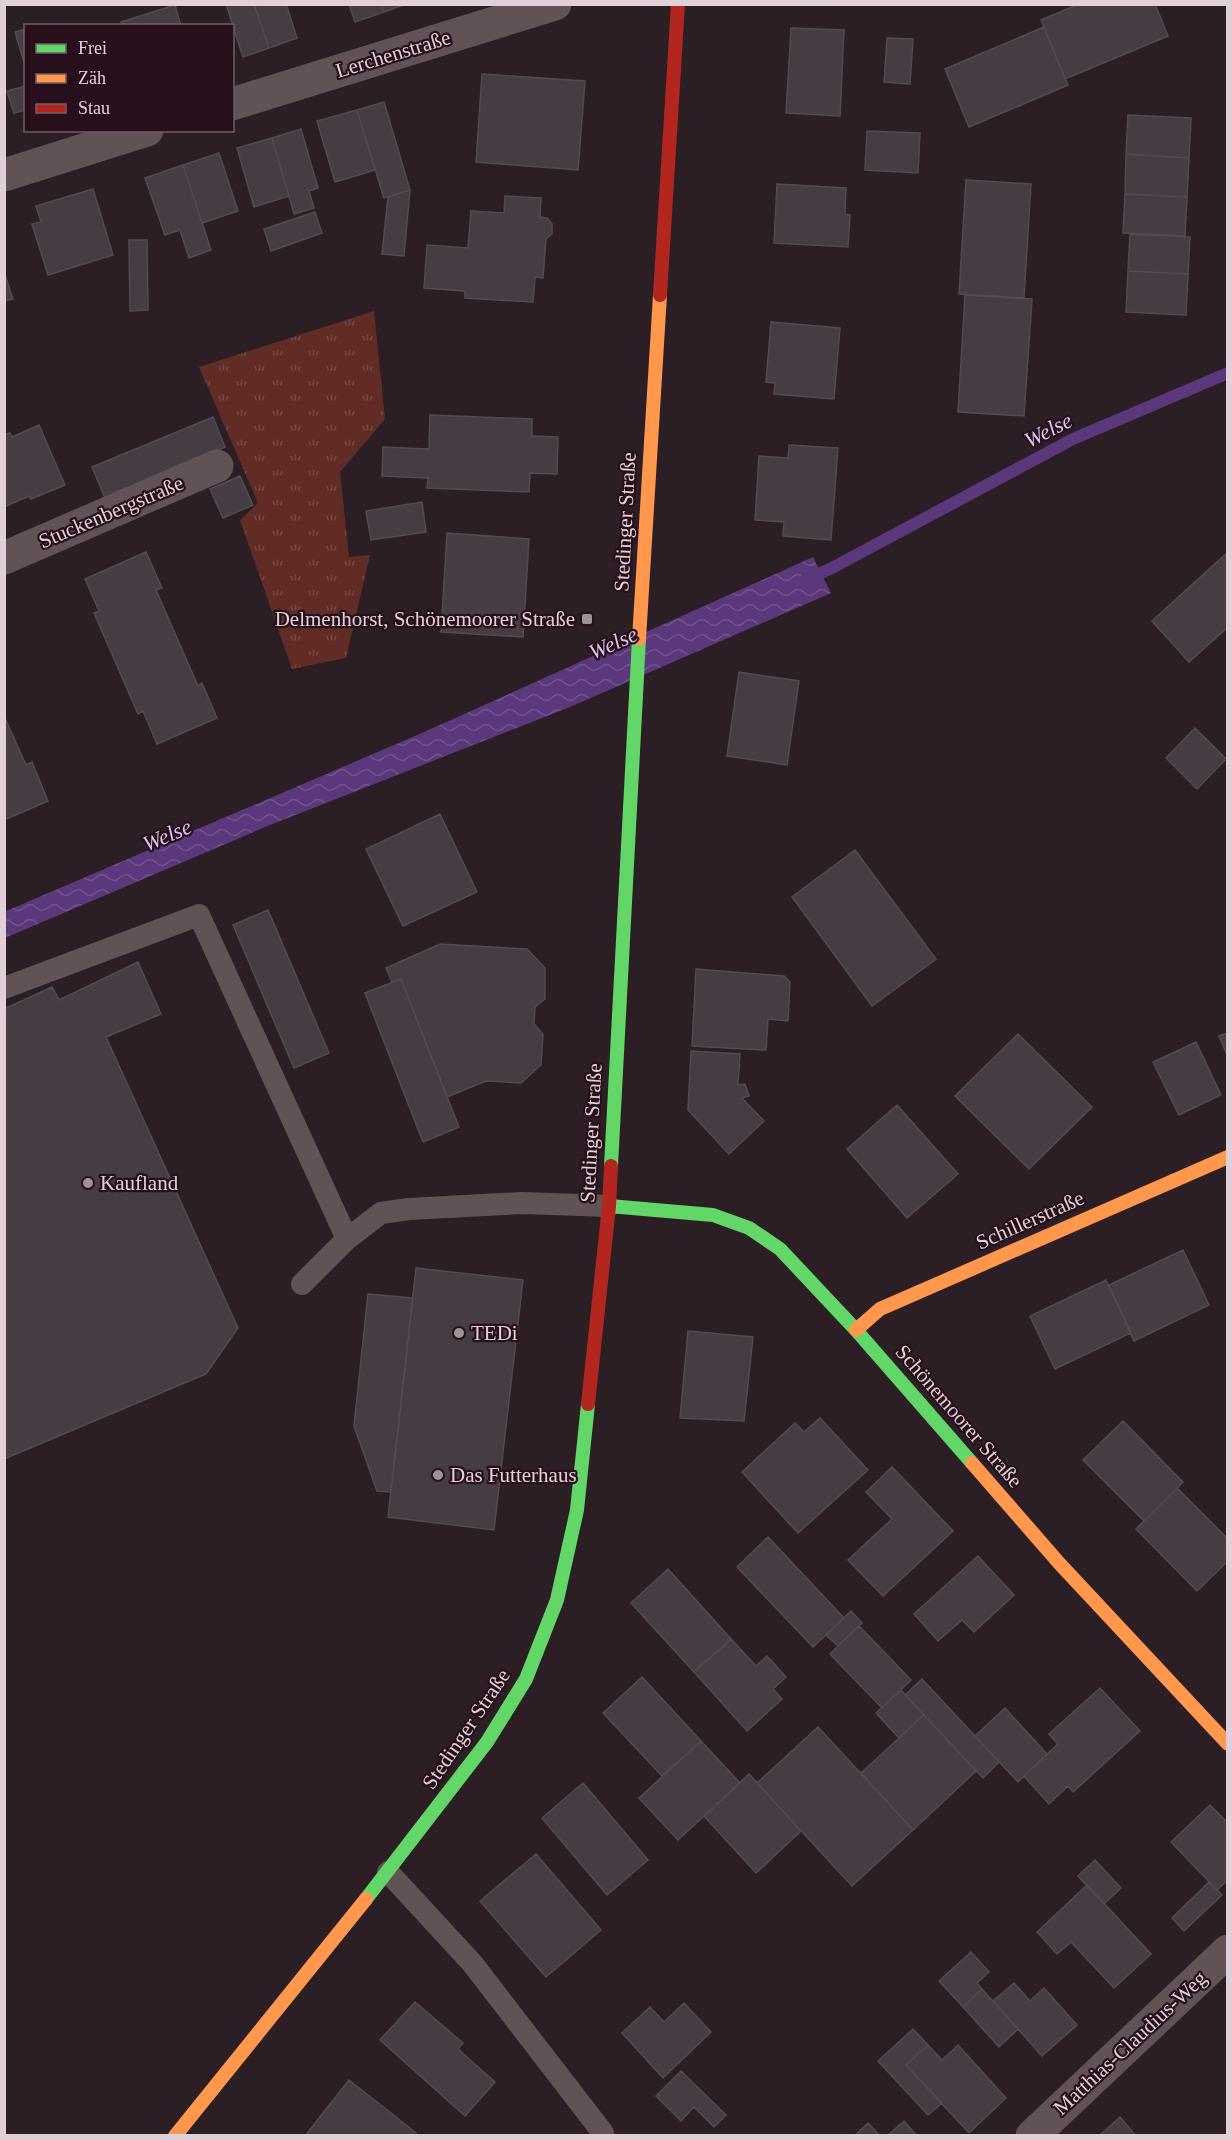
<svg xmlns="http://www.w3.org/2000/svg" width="1232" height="2140" font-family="'Times New Roman',serif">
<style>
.grass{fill:url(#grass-tufts)}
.water{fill:url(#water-waves)}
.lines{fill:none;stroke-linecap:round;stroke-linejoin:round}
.stream{stroke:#5b377b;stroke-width:12}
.building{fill:#463c43;stroke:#544a51;stroke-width:1.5}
.lane{stroke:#615255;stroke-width:22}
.street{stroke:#615255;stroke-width:33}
.fast{stroke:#63d668;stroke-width:14}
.slow{stroke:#ff974d;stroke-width:14}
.jam{stroke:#b3261e;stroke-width:14}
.poi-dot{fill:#a19299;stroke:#27101c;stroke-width:2}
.labels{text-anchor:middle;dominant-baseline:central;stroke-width:4.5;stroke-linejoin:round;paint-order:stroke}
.street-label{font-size:21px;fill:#e1d0d8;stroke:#27101c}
.poi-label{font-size:21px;fill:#e1d0d8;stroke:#27101c;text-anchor:start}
.water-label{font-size:22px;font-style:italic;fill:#d8c5ef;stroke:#27101c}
</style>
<defs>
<pattern id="grass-tufts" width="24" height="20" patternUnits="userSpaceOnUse" patternTransform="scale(1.5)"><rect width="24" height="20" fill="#602c25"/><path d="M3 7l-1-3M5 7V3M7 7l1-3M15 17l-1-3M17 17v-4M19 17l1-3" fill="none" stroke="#764a44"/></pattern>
<pattern id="water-waves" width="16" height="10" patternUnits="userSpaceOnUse" patternTransform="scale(1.5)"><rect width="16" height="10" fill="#5b377b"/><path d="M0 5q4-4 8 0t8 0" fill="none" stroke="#72538d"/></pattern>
</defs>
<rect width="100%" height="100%" fill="#2b1f25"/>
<path class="grass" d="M374,311L385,419L340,472L349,557L370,555L346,658L292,669L240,520L258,503L199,367Z"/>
<path class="water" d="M813,557L831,593L570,707L270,825L5,938L4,912L422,733Z"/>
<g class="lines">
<path class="stream" d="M806,579L830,569L1073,439L1228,373"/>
</g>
<path class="building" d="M226,4H254L269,48L243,57Z
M254,4H286L297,38L269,48Z
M349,4H381L384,12L355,22Z
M381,4H406L384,12Z
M1079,4H1155L1168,36L1065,79L1041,20Z
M175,5L181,26H122L121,22Z
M1044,27L1068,85L969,127L945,69Z
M791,28L844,30L840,116L786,113Z
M26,29V69L15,32Z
M887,38L913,39L910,84L884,82Z
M482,74L585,81L578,170L476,162Z
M26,86V110L14,113L7,91Z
M384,102L410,190L384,198L357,110Z
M357,110L375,170L335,182L317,121Z
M1128,115L1191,118L1189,158L1126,154Z
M301,129L318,188L309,191L314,208L294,214L272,138Z
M867,131L920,133L918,173L865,170Z
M272,138L289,196L254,207L237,148Z
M219,153L238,211L202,223L183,165Z
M1126,154L1189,158L1187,197L1125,194Z
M183,165L211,250L189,258L180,230L165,235L145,178Z
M966,180L1031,184L1024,298L959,294Z
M777,184L846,188L845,214L850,215L848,247L774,243Z
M93,189L113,255L48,275L32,224L41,222L36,206Z
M410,190L404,256L382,254L388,197Z
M1125,194L1187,197L1185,236L1123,233Z
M505,196L541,198L540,217L547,218L552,224V234L546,239L543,278L535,277L533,302L465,298V291L424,288L427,245L468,248L471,211L504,213Z
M315,212L322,233L271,251L264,229Z
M1130,234L1190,237L1188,274L1128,271Z
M129,240H147L148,310L130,311Z
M1128,271L1188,274L1186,315L1126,312Z
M4,272L13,299L4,301Z
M965,295L1032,299L1024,416L958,412Z
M771,322L840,328L834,399L774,394L775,383L766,382Z
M430,415L532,419V436L558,437L557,474L530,473L529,492L427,488L428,478L382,476L383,447L429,449Z
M213,417L225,447L105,498L92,467Z
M39,425L65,485L31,499L29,496L4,507V435L10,433L12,437Z
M789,445L838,448L831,540L783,536L784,522L755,520L759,456L788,458Z
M240,476L253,505L223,518L210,489Z
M422,502L426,532L371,540L366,511Z
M447,533L529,539L523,637L441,632Z
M146,552L162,588L156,590L198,686L202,683L217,718L157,744L143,711L138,714L94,613L99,611L85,579Z
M1228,552V627L1189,662L1152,621Z
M739,672L799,681L787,765L727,756Z
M4,716L26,765L32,762L48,801L4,820Z
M1195,728L1226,759L1197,789L1166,758Z
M440,814L477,892L403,926L366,849Z
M855,850L936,959L872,1006L792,897Z
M268,910L329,1053L294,1068L233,925Z
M440,944L527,949L545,968V999L535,1007L534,1024L543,1034L541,1065L521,1083L486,1081L447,1097L401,979L392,982L386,968Z
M138,962L161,1014L106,1037L238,1328L206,1374L4,1459V1009L52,987L59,1000Z
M696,969L784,976L790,982L788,1021L768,1019L766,1050L692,1046Z
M401,979L459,1127L423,1142L365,993Z
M1228,1033V1057L1219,1036Z
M1018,1034L1092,1107L1029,1169L955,1096Z
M1196,1042L1221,1095L1179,1115L1153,1062Z
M691,1051L740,1054L738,1085L745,1084L749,1096L742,1098L764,1121L729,1154L688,1110Z
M897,1105L958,1174L907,1218L847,1149Z
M1183,1250L1209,1305L1134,1341L1109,1285Z
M416,1268L523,1280L494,1530L388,1517Z
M1106,1280L1131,1333L1055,1369L1030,1316Z
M368,1294L413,1298L391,1492L377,1491L354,1426Z
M688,1331L753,1337L744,1421L680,1418Z
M820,1418L868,1470L798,1533L742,1472L795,1423L804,1432Z
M1123,1421L1183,1482L1144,1521L1083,1460Z
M892,1467L953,1531L883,1596L848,1560L892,1519L866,1492Z
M1177,1488L1228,1539V1561L1197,1591L1136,1529Z
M768,1537L844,1618L813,1647L737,1567Z
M978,1556L1014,1595L974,1632L962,1620L938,1641L914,1614Z
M668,1569L731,1639L694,1672L631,1603Z
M851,1611L862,1623L838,1646L826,1635Z
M859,1626L911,1680L882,1708L830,1654Z
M731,1639L756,1666L767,1656L786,1677L773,1689L782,1699L747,1731L694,1672Z
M642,1677L701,1741L662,1776L603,1713Z
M922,1679L999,1762L983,1778L905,1695Z
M1100,1688L1140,1731L1073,1792L1068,1786L1049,1804L1024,1776L1058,1744L1049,1734Z
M901,1690L924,1715L899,1738L876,1713Z
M1005,1708L1047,1754L1018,1782L975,1736Z
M924,1715L976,1771L913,1830L861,1773Z
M818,1727L913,1830L852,1886L757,1783Z
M701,1741L740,1783L678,1840L639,1798Z
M749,1774L801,1831L756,1873L704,1816Z
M583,1783L648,1860L607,1895L542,1818Z
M1210,1805L1228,1823V1880L1217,1890L1171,1842Z
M536,1854L601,1930L546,1977L480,1901Z
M1095,1860L1121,1888L1104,1904L1078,1876Z
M1209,1882L1222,1895L1184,1931L1172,1918Z
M1087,1885L1151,1954L1114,1988L1071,1942L1057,1954L1037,1932Z
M971,1952L989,1972L977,1983L982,1989L963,2007L939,1981Z
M1014,1983L1030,2001L1044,1988L1077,2025L1042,2056L993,2001Z
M982,1989L1018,2029L999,2047L963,2007Z
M415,2002L463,2043L458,2049L495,2082L465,2116L380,2040Z
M684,2003L711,2032L663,2078L622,2033L650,2007L664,2022Z
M913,2029L928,2045L906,2065L942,2103L928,2115L878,2061Z
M928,2045L942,2060L958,2045L1006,2098L969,2133L906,2065Z
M681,2071L726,2115L714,2127L694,2107L681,2121L656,2096Z
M349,2080L416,2133L414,2136H305Z
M1120,2117L1136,2136H1099Z
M904,2121L917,2136H887Z
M868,2123L880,2136H854Z"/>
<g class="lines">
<path class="lane" d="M4,988L199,915L347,1239
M302,1284L347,1239L381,1213L409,1209L522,1203L609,1206
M388,1872L472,1963L603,2133"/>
<path class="street" d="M232,104L555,4
M4,175L147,130
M4,558L217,466
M1032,2136L1228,1951"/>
<path class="fast" d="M611,1166L639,639
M609,1206L713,1215L749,1228L780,1249L856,1330L972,1463
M366,1899L487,1742L526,1679L557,1600L577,1510L588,1404"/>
<path class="slow" d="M639,639L660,295
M856,1330L880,1309L1228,1157
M972,1463L1059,1563L1228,1744
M175,2136L366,1899"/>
<path class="jam" d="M660,295L678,4
M588,1404L609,1206L611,1166"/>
</g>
<g class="poi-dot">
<rect x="581" y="613" width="12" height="12" rx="3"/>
<circle cx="88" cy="1183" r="6"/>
<circle cx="459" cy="1333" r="6"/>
<circle cx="438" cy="1475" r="6"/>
</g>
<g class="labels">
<g class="street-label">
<text transform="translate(393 54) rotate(-17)">Lerchenstraße</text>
<text transform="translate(111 512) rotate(-23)">Stuckenbergstraße</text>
<text transform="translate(625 522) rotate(-87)">Stedinger Straße</text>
<text transform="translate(591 1133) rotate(-87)">Stedinger Straße</text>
<text transform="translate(1030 1220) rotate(-24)">Schillerstraße</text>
<text transform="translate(959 1416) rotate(49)">Schönemoorer Straße</text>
<text transform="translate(466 1729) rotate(-56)">Stedinger Straße</text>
<text transform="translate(1130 2043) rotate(-43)">Matthias-Claudius-Weg</text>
</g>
<g class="poi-label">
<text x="575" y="619" text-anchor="end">Delmenhorst, Schönemoorer Straße</text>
<text x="100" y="1183">Kaufland</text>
<text x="471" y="1333">TEDi</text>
<text x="450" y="1475">Das Futterhaus</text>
</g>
<g class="water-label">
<text transform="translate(1048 430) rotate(-27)">Welse</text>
<text transform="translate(613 643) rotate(-24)">Welse</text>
<text transform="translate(167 835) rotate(-23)">Welse</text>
</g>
</g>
<rect width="1232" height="2140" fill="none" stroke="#e1d0d8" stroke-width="12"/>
<rect x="24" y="24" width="210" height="108" fill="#27101c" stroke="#715d67" stroke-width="1.5"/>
<rect x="36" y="44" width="30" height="9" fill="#63d668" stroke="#715d67" stroke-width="1.5"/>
<text x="78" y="54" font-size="18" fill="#e1d0d8">Frei</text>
<rect x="36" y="74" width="30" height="9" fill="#ff974d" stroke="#715d67" stroke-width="1.5"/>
<text x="78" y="84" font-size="18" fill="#e1d0d8">Zäh</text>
<rect x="36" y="104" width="30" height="9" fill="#b3261e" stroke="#715d67" stroke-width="1.5"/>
<text x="78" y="114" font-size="18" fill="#e1d0d8">Stau</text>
</svg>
